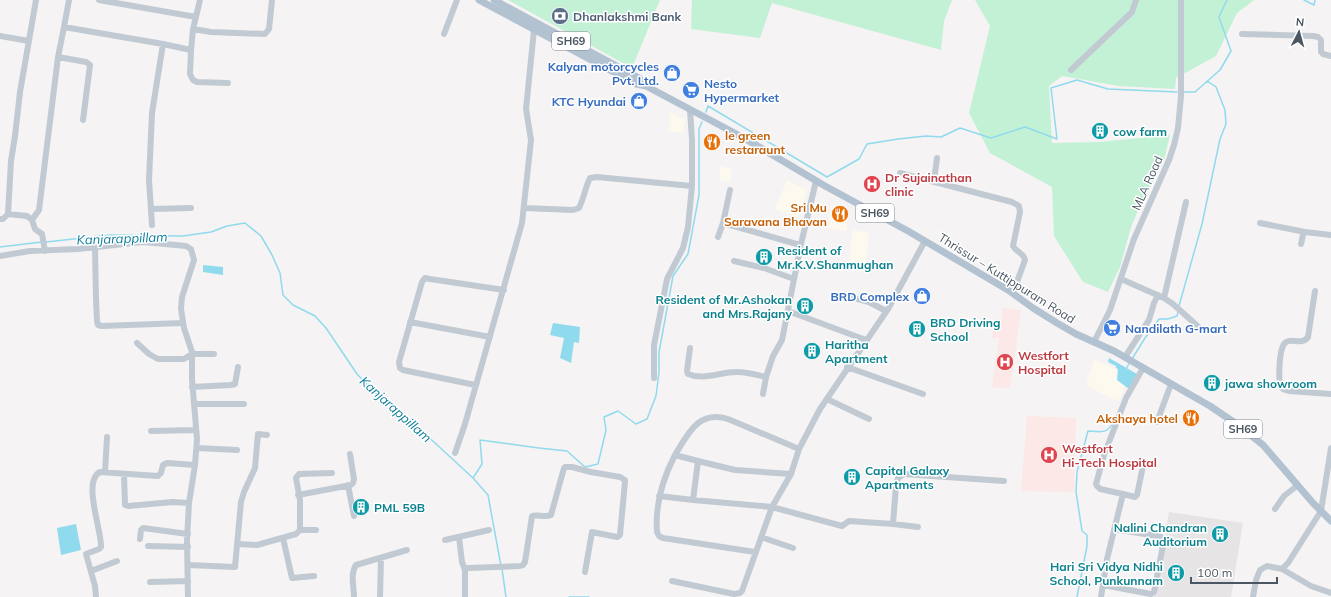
<svg xmlns="http://www.w3.org/2000/svg" width="1331" height="597" font-family="Mulish,sans-serif">
<style>
.commercial{fill:#fdf9ef}
.education{fill:#e6e4e5}
.medical{fill:#fce8e6}
.green{fill:#c3f1d5}
.water{fill:#90daee}
.lines{fill:none;stroke-linecap:round;stroke-linejoin:round}
.stream{stroke:#90daee;stroke-width:1.5}
.minor{stroke:#c1cad2;stroke-width:6}
.major{stroke:#b3c2d1;stroke-width:7}
.labels{text-anchor:middle;dominant-baseline:central;stroke-width:3;stroke-linejoin:round;paint-order:stroke}
.shield{fill:#fff;stroke:#808990;stroke-width:1}
.shield-label{font-size:11px;font-weight:bold;fill:#4a5661}
.service-label{font-size:12px;font-weight:bold;fill:#4e5e75;stroke:#fff;text-anchor:start}
.shop-label{font-size:12px;font-weight:bold;fill:#366cbe;stroke:#fff;text-anchor:end}
.culture-label{font-size:12px;font-weight:bold;fill:#0d838f;stroke:#fff;text-anchor:start}
.food-label{font-size:12px;font-weight:bold;fill:#c56008;stroke:#fff;text-anchor:end}
.health-label{font-size:12px;font-weight:bold;fill:#be3a42;stroke:#fff;text-anchor:start}
.street-label{font-size:12px;fill:#4a5661;stroke:#fff}
.water-label{font-size:13px;font-style:italic;fill:#0c7c9b;stroke:#fff}
</style>
<rect width="100%" height="100%" fill="#f5f3f3"/>
<path class="commercial" d="M671,112L685,120L683,133L668,131L671,123L669,122Z
M720,166L732,169L730,182L719,180Z
M787,180L807,190L798,218L775,209Z
M831,206L847,209V231L828,228Z
M853,230L869,233L865,268L849,264Z
M1094,360L1117,369L1116,380L1125,386L1119,401L1104,395L1086,385Z"/>
<path class="education" d="M1169,512L1243,523L1231,597H1154Z"/>
<path class="medical" d="M1003,308L1021,310L1010,388L992,387L999,338H992L994,319H1002Z
M1027,416L1076,418L1074,492L1021,491Z"/>
<path class="green" d="M508,0H660L632,68Z
M692,0H952L944,21L941,50L772,3L760,38L691,29Z
M975,0H1254L1237,13L1216,56L1176,78L1175,89L1119,86L1062,76L1049,86L1052,143L1099,142L1170,135L1164,160L1137,213L1131,227L1120,267L1108,292L1083,282L1054,236L1052,187L990,153L969,113L990,26Z"/>
<path class="water" d="M203,265L223,267V275L203,272Z
M553,323L580,327L579,343L574,342L571,363L560,358L564,338L550,335Z
M1109,358L1137,374L1129,389L1117,380L1118,369L1116,368V366L1108,362Z
M76,524L81,550L61,555L57,528Z"/>
<g class="lines">
<path class="stream" d="M1304,0L1314,5L1315,0
M1184,92H1195L1220,70L1231,51L1219,17L1227,0
M706,112L708,106L827,177L859,159L867,144L898,139L926,136L941,137L960,128L991,138L1025,127L1057,139L1051,88L1077,80L1108,89L1177,92
M46,242L110,235L183,236L211,232L227,226L245,223L261,236L272,255L280,273L283,295L293,305L315,316L326,328L357,374L373,391L396,407L473,478L488,495L501,566
M0,247L42,242
M1179,306L1202,224L1220,139L1226,124L1225,110L1216,87L1207,81
M1132,359L1145,338L1159,319H1168L1177,316L1178,312
M1126,369L1130,362
M473,478L482,464L480,440L539,448L567,451L585,467L598,464L606,430L604,417L618,411L636,424L647,419L656,396L659,372V352L673,276L688,254L699,195V129L702,122
M502,569L506,597
M569,597H589
M1077,597L1087,546V535L1082,531L1076,492L1077,472L1088,431C1103,432 1107,434 1114,421"/>
<path class="minor" d="M99,0L196,17
M64,27L69,0
M193,29L211,32L265,34L269,29L272,0
M444,34L457,0
M1242,34L1313,36L1318,37L1321,40V52L1323,54L1331,56
M0,36L29,41
M191,50L190,74L193,80L197,82L228,83
M1071,70L1132,12L1136,0
M83,120L90,65L86,62L58,57L64,27L163,44L191,50L193,29L200,0
M900,173L1012,202L1019,206L1020,212L1013,246C1016,252 1024,253 1025,260L1013,293
M934,181L937,158
M730,190L723,223L800,245
M524,208L573,210L579,208C584,198 585,188 590,178L597,177L692,186
M151,209L191,208
M8,214L27,216L32,220
M0,219H3L8,214L11,161L15,136L20,92L36,0
M1260,223L1305,232
M152,225L149,180L152,113L163,44
M718,237L723,223
M1301,244L1303,235L1305,232L1331,235
M95,247L96,299L97,321L98,325L102,326L183,323
M45,251L42,234L35,229L32,220L39,210L58,57
M0,256L30,251L78,249L143,242L186,246L191,249L194,260L182,297L181,309L184,328L192,352V379L197,439L195,465L189,503L187,540L188,597
M734,261L764,268L794,279
M1121,279L1164,298L1173,304L1202,330
M1315,291L1308,337C1302,346 1291,337 1285,343C1279,348 1278,380 1281,387C1283,390 1286,390 1289,391L1331,394
M846,296L869,302L886,311
M1164,298L1186,202
M788,311L866,340
M410,322L490,337
M1094,342L1110,310L1134,239L1169,160L1174,145L1178,128L1181,96V0
M137,343L149,354L158,359H184L192,354H214
M690,348L687,371L688,374C704,381 722,371 738,372C747,372 757,375 766,377L773,356L782,340L801,244L816,181
M1125,357L1149,320L1154,303L1158,295
M847,367L923,394
M654,378V345L667,279L683,248L688,227L692,186V140L690,110
M475,385L403,370L400,368L399,362L422,282L425,278L430,279L504,290
M192,387L231,385L235,384L238,367
M763,394L766,377
M827,399L869,419
M194,404H244
M1157,422L1171,384
M151,431L196,430
M197,448L237,450
M455,453L465,424L522,223L531,140L526,109L534,30
M675,455C688,434 698,410 728,419L799,449
M698,461L675,455C662,480 655,505 657,532L659,536L663,538L755,552
M105,472L107,437
M124,474L125,505L128,506L173,502L189,503
M791,474L735,470L698,461L693,500L772,507L791,474L799,449L820,409L888,309L925,241
M348,485L354,516
M1123,494L1135,497L1137,495L1144,461
M298,495L351,485L353,483L354,479L350,454
M659,496L693,500
M1275,509L1284,496L1298,485
M893,524L918,527
M300,530H316
M459,537L462,562L465,570
M761,537L793,548
M283,538L292,578L314,576
M140,539L141,530L143,528L188,534
M445,540L489,530
M1164,540L1185,544
M237,544L257,545L296,534L300,530V500L296,478L299,474L332,473
M148,546L188,547
M188,565L235,567L241,502L244,492L255,468L258,434L267,435
M1282,569L1311,586L1331,593
M91,571L117,561
M672,581L734,594L740,593L742,591L772,507L842,526L849,521L893,524L896,485L898,478L904,474L1004,481
M150,582L188,581
M1103,585L1151,594L1154,592L1164,540L1161,537L1157,536L1114,529
M96,597L95,586L86,554L99,549L101,547C102,531 82,481 100,472L158,476L161,473L163,465L167,463L195,465
M354,597C354,587 350,574 356,565L407,550
M380,597L381,559
M465,597V570L468,568L520,566L523,565L525,562L532,516C538,514 545,518 551,515L564,468L565,467H572L591,472L620,477L625,480V482L620,535L619,536L617,537L592,532L585,572
M1101,597L1107,559L1123,494L1100,489L1097,486L1096,484L1104,455L1126,398L1143,368
M1253,597L1256,580L1260,570L1267,566L1282,569L1288,563L1321,511L1331,448"/>
<path class="major" d="M479,0L636,84L646,86L744,138L825,186L908,231L1008,290L1033,308L1057,323L1076,334L1114,351L1210,406L1238,425L1263,445L1313,503L1331,521
M494,0L639,78L646,86"/>
</g>
<defs>
<symbol id="bank-disc" viewBox="-11 -11 22 22"><circle r="9.5" fill="#5c6f8a" stroke="#fff"/><path d="M-6-4H6V4H-6ZM0-2.3a2.3 2.3 0 1 0 0 4.6a2.3 2.3 0 1 0 0-4.6Z" fill="#fff"/></symbol>
<symbol id="shop-disc" viewBox="-11 -11 22 22"><circle r="9.5" fill="#3f7fe0" stroke="#fff"/><path d="M-5-2.5h2.3a2.7 3.5 0 0 1 5.4 0H5L5.5 6h-11ZM-1.5-2.5h3a1.5 2.3 0 0 0-3 0Z" fill="#fff"/></symbol>
<symbol id="supermarket-disc" viewBox="-11 -11 22 22"><circle r="9.5" fill="#3f7fe0" stroke="#fff"/><path d="M-6-5.5h2.5l.6 2H6L4.5 2H-2.5L-4.4-4H-6ZM-1.5 3.2a1.3 1.3 0 1 0 .1 0ZM3 3.2a1.3 1.3 0 1 0 .1 0Z" fill="#fff"/></symbol>
<symbol id="building-disc" viewBox="-11 -11 22 22"><circle r="9.5" fill="#0f9aa8" stroke="#fff"/><path d="M-4-6H4V6H1V3H-1V6H-4ZM-2.5-4.3h1.7v1.8h-1.7ZM.8-4.3h1.7v1.8H.8ZM-2.5-1h1.7V.8h-1.7ZM.8-1h1.7V.8H.8Z" fill="#fff"/></symbol>
<symbol id="restaurant-disc" viewBox="-11 -11 22 22"><circle r="9.5" fill="#e8710a" stroke="#fff"/><path d="M-5-6h1v4h1v-4h1v4h1v-4h1v5L-1.5 .5V6h-2V.5L-5-1ZM5-6V6H3V1.5H1.5Q1.5-4 5-6Z" fill="#fff"/></symbol>
<symbol id="hospital-disc" viewBox="-11 -11 22 22"><circle r="9.5" fill="#e0444e" stroke="#fff"/><path d="M-5-5h3v3.5h4V-5h3V5h-3V1.5h-4V5h-3Z" fill="#fff"/></symbol>
</defs>
<g fill-rule="evenodd">
<use href="#bank-disc" x="550" y="6" width="20" height="20"/>
<use href="#shop-disc" x="662" y="63" width="20" height="20"/>
<use href="#supermarket-disc" x="681" y="80" width="20" height="20"/>
<use href="#shop-disc" x="629" y="91" width="20" height="20"/>
<use href="#building-disc" x="1090" y="121" width="20" height="20"/>
<use href="#restaurant-disc" x="702" y="132" width="20" height="20"/>
<use href="#hospital-disc" x="862" y="174" width="20" height="20"/>
<use href="#restaurant-disc" x="830" y="204" width="20" height="20"/>
<use href="#building-disc" x="754" y="247" width="20" height="20"/>
<use href="#shop-disc" x="912" y="286" width="20" height="20"/>
<use href="#building-disc" x="795" y="296" width="20" height="20"/>
<use href="#supermarket-disc" x="1102" y="318" width="20" height="20"/>
<use href="#building-disc" x="907" y="319" width="20" height="20"/>
<use href="#building-disc" x="802" y="341" width="20" height="20"/>
<use href="#hospital-disc" x="995" y="352" width="20" height="20"/>
<use href="#building-disc" x="1202" y="373" width="20" height="20"/>
<use href="#restaurant-disc" x="1181" y="408" width="20" height="20"/>
<use href="#hospital-disc" x="1039" y="445" width="20" height="20"/>
<use href="#building-disc" x="842" y="467" width="20" height="20"/>
<use href="#building-disc" x="351" y="497" width="20" height="20"/>
<use href="#building-disc" x="1210" y="524" width="20" height="20"/>
<use href="#building-disc" x="1166" y="563" width="20" height="20"/>
</g>
<g class="labels">
<g class="shield">
<rect x="552" y="32" width="38" height="18" rx="3"/>
<rect x="856" y="204" width="38" height="18" rx="3"/>
<rect x="1224" y="420" width="38" height="18" rx="3"/>
</g>
<g class="shield-label">
<text x="571" y="41">SH69</text>
<text x="875" y="213">SH69</text>
<text x="1243" y="429">SH69</text>
</g>
<g class="service-label">
<text x="573" y="16">Dhanlakshmi Bank</text>
</g>
<g class="shop-label">
<text x="659" y="66">Kalyan motorcycles<tspan x="659" dy="14">Pvt. Ltd.</tspan></text>
<text x="704" y="83" text-anchor="start">Nesto<tspan x="704" dy="14">Hypermarket</tspan></text>
<text x="626" y="101">KTC Hyundai</text>
<text x="909" y="296">BRD Complex</text>
<text x="1125" y="328" text-anchor="start">Nandilath G-mart</text>
</g>
<g class="culture-label">
<text x="1113" y="131">cow farm</text>
<text x="777" y="250">Resident of<tspan x="777" dy="14">Mr.K.V.Shanmughan</tspan></text>
<text x="792" y="299" text-anchor="end">Resident of Mr.Ashokan<tspan x="792" dy="14">and Mrs.Rajany</tspan></text>
<text x="930" y="322">BRD Driving<tspan x="930" dy="14">School</tspan></text>
<text x="825" y="344">Haritha<tspan x="825" dy="14">Apartment</tspan></text>
<text x="1225" y="383">jawa showroom</text>
<text x="865" y="470">Capital Galaxy<tspan x="865" dy="14">Apartments</tspan></text>
<text x="374" y="507">PML 59B</text>
<text x="1207" y="527" text-anchor="end">Nalini Chandran<tspan x="1207" dy="14">Auditorium</tspan></text>
<text x="1163" y="566" text-anchor="end">Hari Sri Vidya Nidhi<tspan x="1163" dy="14">School, Punkunnam</tspan></text>
</g>
<g class="food-label">
<text x="725" y="135" text-anchor="start">le green<tspan x="725" dy="14">restaraunt</tspan></text>
<text x="827" y="207">Sri Mu<tspan x="827" dy="14">Saravana Bhavan</tspan></text>
<text x="1178" y="418">Akshaya hotel</text>
</g>
<g class="health-label">
<text x="885" y="177">Dr Sujainathan<tspan x="885" dy="14">clinic</tspan></text>
<text x="1018" y="355">Westfort<tspan x="1018" dy="14">Hospital</tspan></text>
<text x="1062" y="448">Westfort<tspan x="1062" dy="14">Hi-Tech Hospital</tspan></text>
</g>
<g class="street-label">
<text transform="translate(1147 183) rotate(-66)">MLA Road</text>
<text transform="translate(1007 278) rotate(32)">Thrissur – Kuttippuram Road</text>
</g>
<g class="water-label">
<text transform="translate(122 238) rotate(-2)">Kanjarappillam</text>
<text transform="translate(396 409) rotate(42)">Kanjarappillam</text>
</g>
</g>
<g transform="translate(1299 32) rotate(6)" stroke="#ffffff" stroke-width="3" paint-order="stroke">
<path d="M0-3L7 15L0 10L-7 15Z" fill="#4a5661"/>
<text y="-6" font-size="11" font-weight="bold" text-anchor="middle" fill="#4a5661">N</text>
</g>
<path d="M1191 577v6h86v-6" fill="none" stroke="#4a5661" stroke-width="2"/>
<text x="1197" y="577" font-size="12" fill="#4a5661" stroke="#ffffff" stroke-width="3" paint-order="stroke">100 m</text>
</svg>
